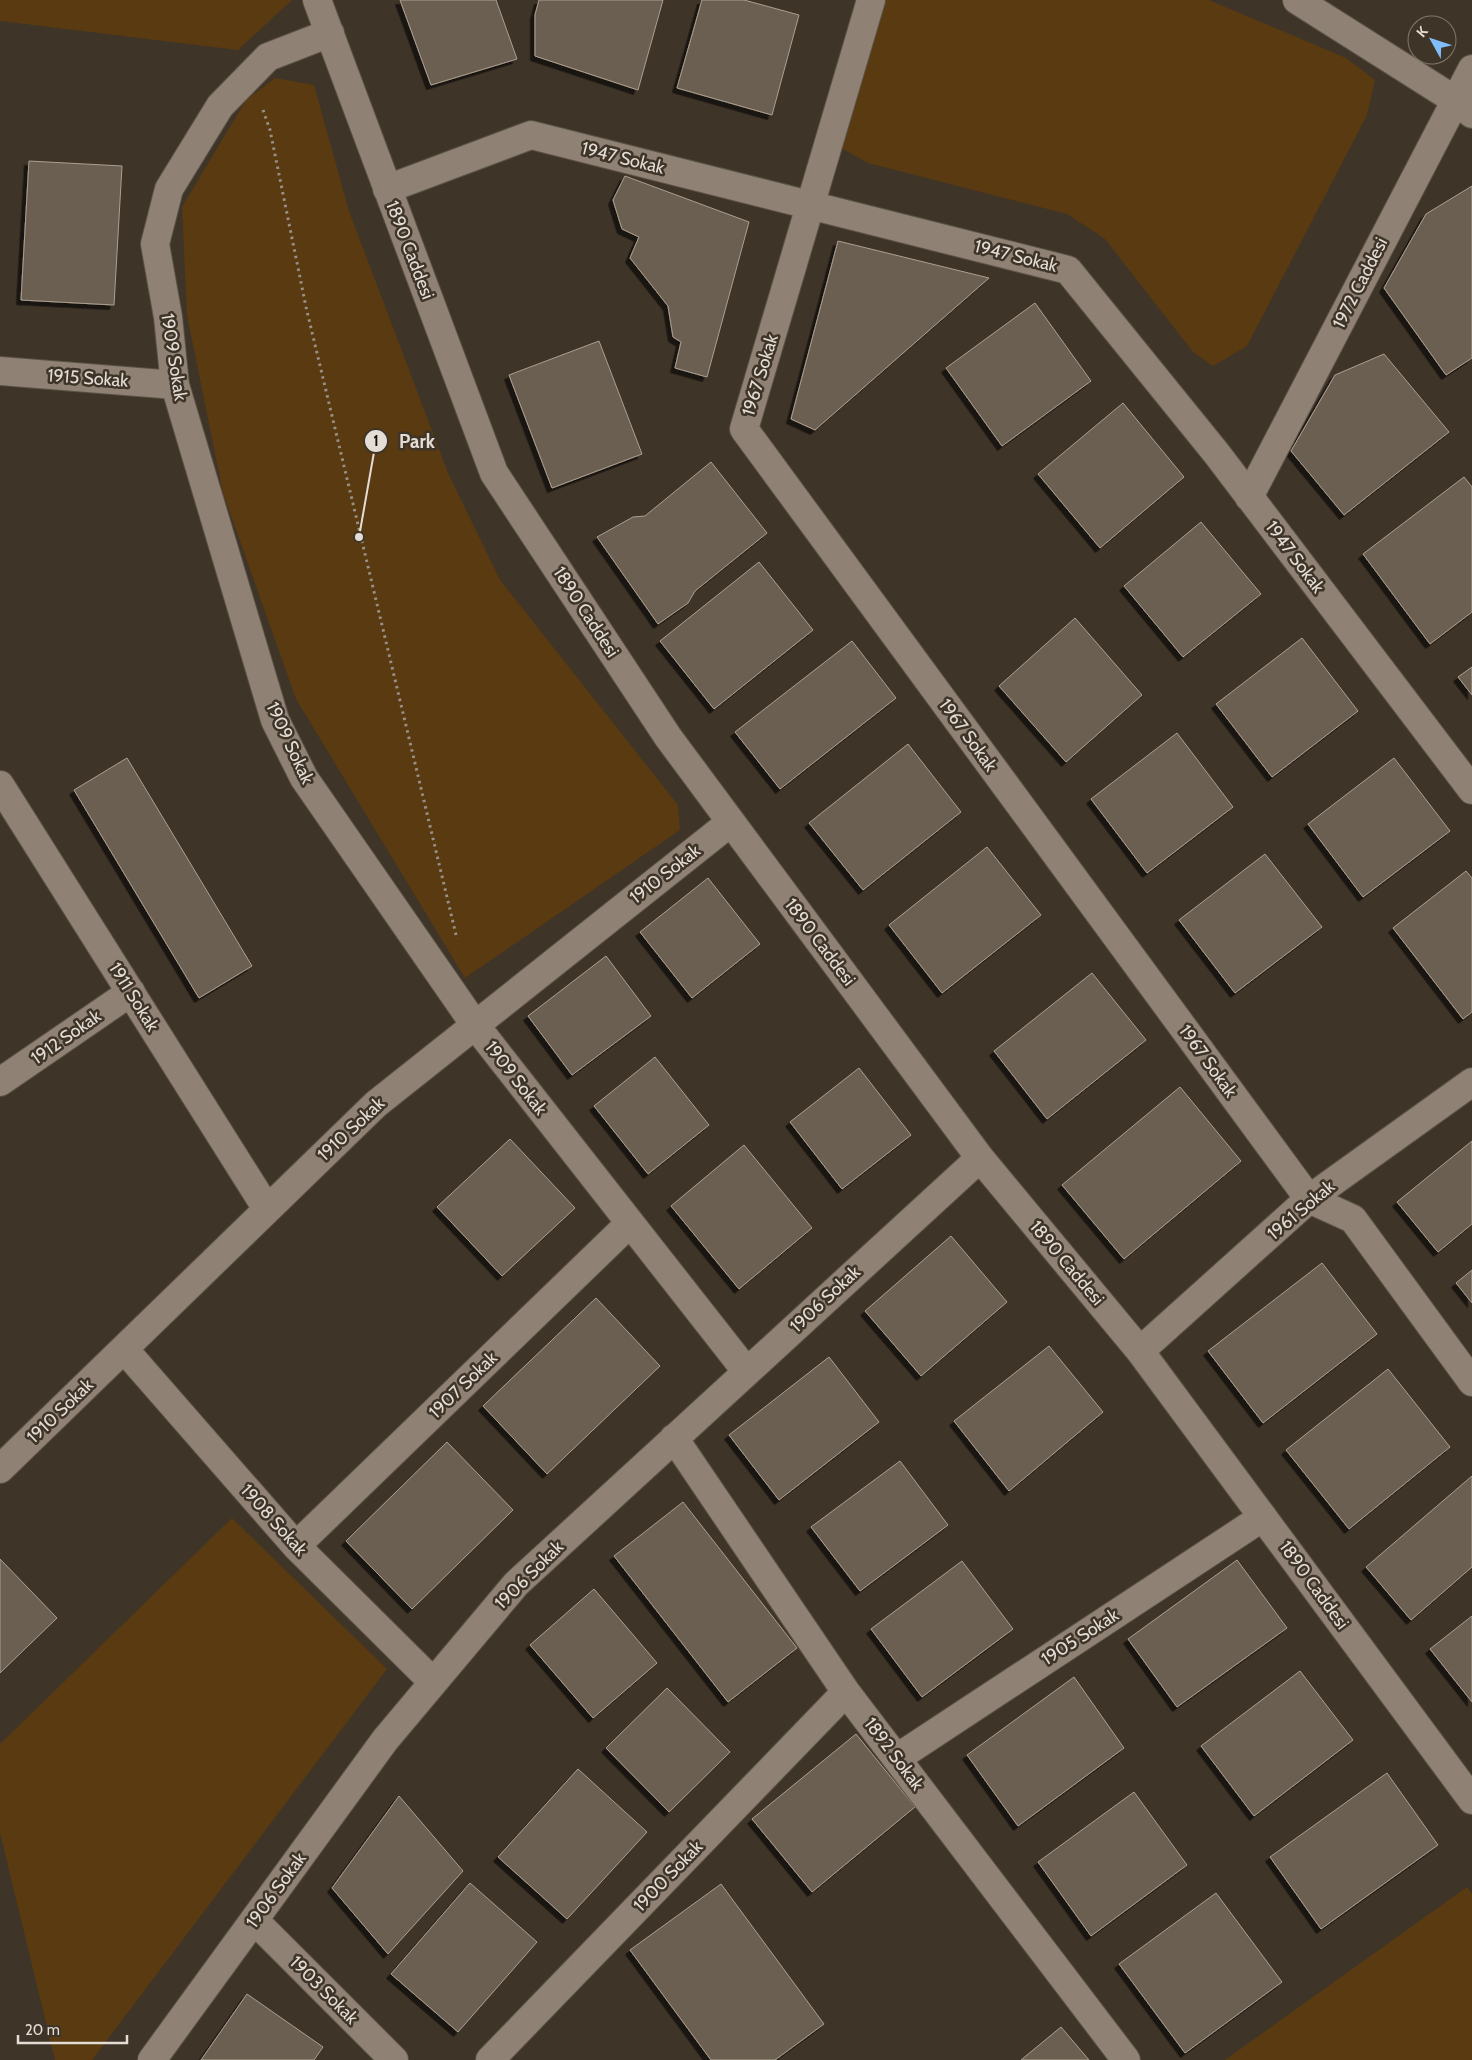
<svg xmlns="http://www.w3.org/2000/svg" width="1472" height="2060" font-family="Cabin,sans-serif">
<style>
.green{fill:#593a11}
.building{fill:#6a5e51;stroke:#ada091;filter:url(#shadow)}
.lines{fill:none;stroke-linecap:round;stroke-linejoin:round}
.minor-casing{stroke:#5b5247;stroke-width:30}
.path{stroke:#988f86;stroke-width:3;stroke-dasharray:2.5 4;stroke-linecap:butt}
.minor{stroke:#8f8274;stroke-width:28}
.labels{text-anchor:middle;dominant-baseline:central;stroke-width:5;stroke-linejoin:round;paint-order:stroke}
.street-label{font-size:18px;fill:#e4ddd5;stroke:#3f3428}
.leader{fill:none;stroke:#e4ddd5;stroke-width:2}
.callout-dot{fill:#e4ddd5;stroke:#3f3428;stroke-width:2}
.mark-label{font-size:15px;text-anchor:middle;font-weight:bold;fill:#111}
.callout-label{font-size:19px;text-anchor:middle;font-weight:bold;fill:#e4ddd5;stroke:#3f3428;stroke-width:5;stroke-linejoin:round;paint-order:stroke}
</style>
<defs>
<filter id="shadow"><feDropShadow dx="-4.5" dy="4.5" stdDeviation="0" flood-color="#0009"/></filter>
</defs>
<rect width="100%" height="100%" fill="#3f3428"/>
<path class="green" d="M0,0H292L238,50L0,21Z
M882,0H1209L1346,58L1375,80L1367,115L1247,346L1213,366L1193,352L1105,239L1067,214L868,163L843,149L837,121Z
M275,78L314,85L349,211L448,473L500,580L678,805L680,830L465,978L296,699L223,493L187,315L182,207L246,100Z
M232,1518L387,1669L92,2060H55L0,1833V1744Z
M1467,1887L1472,1894V2060H1225Z"/>
<path class="building" d="M400,0H496L517,59L431,85Z
M539,0H663L638,90L535,56V15Z
M702,0H744L799,15L772,115L677,88Z
M29,161L122,166L114,305L21,300Z
M625,176L749,222L707,377L675,368L681,342L673,337L668,306L630,258L639,237L622,229L613,200Z
M1472,186V358L1446,375L1384,288L1426,214Z
M838,241L989,278L815,430L791,419Z
M1035,303L1091,381L1002,446L946,368Z
M599,341L642,454L552,488L509,375Z
M1384,354L1449,432L1344,515L1291,451L1335,375Z
M1123,403L1184,477L1100,548L1038,474Z
M711,462L767,533L695,591L688,603L658,624L597,537L633,517L645,516Z
M1464,477L1472,487V612L1430,644L1363,554Z
M1201,522L1261,594L1183,657L1124,586Z
M759,562L813,630L714,709L660,641Z
M1075,618L1142,695L1066,762L999,686Z
M1302,638L1358,711L1272,777L1216,704Z
M852,641L896,698L780,789L735,732Z
M1472,667V695L1458,677Z
M1177,733L1233,807L1147,873L1091,799Z
M908,744L961,812L863,890L809,823Z
M127,758L252,966L199,998L74,790Z
M1394,758L1450,831L1363,897L1308,824Z
M987,847L1041,915L942,993L889,925Z
M1265,854L1322,927L1235,993L1179,920Z
M1466,871L1472,878V1012L1463,1019L1393,928Z
M708,878L760,944L692,998L640,932Z
M606,956L651,1016L572,1075L528,1016Z
M1092,973L1146,1040L1047,1119L994,1051Z
M655,1057L709,1125L648,1174L594,1106Z
M859,1068L911,1135L842,1189L790,1122Z
M1180,1087L1241,1161L1124,1259L1062,1185Z
M510,1139L575,1208L502,1276L437,1207Z
M1472,1141V1224L1438,1252L1397,1202Z
M744,1145L812,1228L739,1289L671,1206Z
M951,1236L1007,1302L921,1376L865,1311Z
M1322,1263L1377,1334L1263,1423L1208,1351Z
M1472,1270V1303L1456,1283Z
M596,1298L660,1366L547,1474L483,1406Z
M1049,1346L1103,1412L1009,1491L954,1421Z
M829,1357L879,1422L779,1500L729,1435Z
M1388,1369L1450,1447L1349,1529L1286,1450Z
M447,1442L513,1510L412,1609L346,1541Z
M900,1461L948,1525L860,1591L811,1527Z
M1472,1476V1567L1411,1620L1366,1567Z
M683,1502L797,1648L728,1702L614,1556Z
M0,1559L57,1618L0,1673Z
M1237,1560L1287,1628L1177,1707L1128,1639Z
M962,1561L1013,1629L922,1697L871,1629Z
M594,1589L657,1663L593,1718L530,1645Z
M1472,1616V1702L1430,1649Z
M1300,1671L1353,1740L1254,1816L1201,1746Z
M1074,1677L1124,1748L1018,1826L967,1755Z
M667,1688L730,1752L669,1812L606,1748Z
M856,1734L915,1807L812,1892L752,1819Z
M578,1769L647,1832L567,1919L498,1857Z
M1387,1773L1438,1845L1321,1929L1270,1857Z
M1134,1792L1187,1865L1091,1936L1038,1862Z
M399,1796L463,1871L388,1954L332,1888Z
M470,1883L537,1942L458,2032L391,1974Z
M721,1884L824,2024L775,2060H711L630,1950Z
M1216,1893L1282,1982L1185,2053L1119,1964Z
M247,1994L323,2047L314,2060H201Z
M1061,2027L1089,2060H1021Z"/>
<g class="lines">
<defs>
<path id="minor" d="M317,0L494,473L668,737L980,1158L1140,1351L1472,1800
M871,0L744,429L1309,1199L1353,1219L1472,1382
M1297,0L1455,100L1472,114
M330,33L268,57L220,106L169,189L155,244L168,317L175,385L275,720L304,778L475,1025L747,1372
M387,189L531,135L1068,270L1217,454L1472,790
M0,371L175,385
M1249,497L1472,69
M0,785L267,1209
M0,1082L131,992
M124,1349L296,1546L433,1682
M1140,1351L1309,1199L1472,1082
M674,1438L846,1692L1126,2060
M0,1469L376,1104L731,822
M296,1546L630,1223
M897,1758L1263,1517
M254,1920L394,2060
M152,2060L385,1740L516,1584L980,1158
M490,2060L846,1692"/>
</defs>
<use href="#minor" class="minor-casing"/>
<path class="path" d="M263,110L270,130L306,307L457,939"/>
<use href="#minor" class="minor"/>
</g>
<g class="labels">
<g class="street-label">
<text transform="translate(623 158) rotate(14)">1947 Sokak</text>
<text transform="translate(410 250) rotate(69)">1890 Caddesi</text>
<text transform="translate(1016 256) rotate(14)">1947 Sokak</text>
<text transform="translate(1360 283) rotate(-63)">1972 Caddesi</text>
<text transform="translate(174 357) rotate(81)">1909 Sokak</text>
<text transform="translate(760 375) rotate(-73)">1967 Sokak</text>
<text transform="translate(88 378) rotate(4)">1915 Sokak</text>
<text transform="translate(1295 557) rotate(53)">1947 Sokak</text>
<text transform="translate(586 612) rotate(57)">1890 Caddesi</text>
<text transform="translate(968 735) rotate(54)">1967 Sokak</text>
<text transform="translate(290 743) rotate(65)">1909 Sokak</text>
<text transform="translate(665 874) rotate(-38)">1910 Sokak</text>
<text transform="translate(820 942) rotate(53)">1890 Caddesi</text>
<text transform="translate(134 997) rotate(58)">1911 Sokak</text>
<text transform="translate(66 1037) rotate(-35)">1912 Sokak</text>
<text transform="translate(1208 1061) rotate(54)">1967 Sokak</text>
<text transform="translate(516 1078) rotate(52)">1909 Sokak</text>
<text transform="translate(351 1129) rotate(-43)">1910 Sokak</text>
<text transform="translate(1301 1210) rotate(-40)">1961 Sokak</text>
<text transform="translate(1067 1263) rotate(50)">1890 Caddesi</text>
<text transform="translate(825 1299) rotate(-43)">1906 Sokak</text>
<text transform="translate(463 1385) rotate(-44)">1907 Sokak</text>
<text transform="translate(60 1411) rotate(-44)">1910 Sokak</text>
<text transform="translate(274 1520) rotate(48)">1908 Sokak</text>
<text transform="translate(529 1575) rotate(-45)">1906 Sokak</text>
<text transform="translate(1314 1585) rotate(54)">1890 Caddesi</text>
<text transform="translate(1080 1637) rotate(-33)">1905 Sokak</text>
<text transform="translate(894 1754) rotate(53)">1892 Sokak</text>
<text transform="translate(668 1876) rotate(-46)">1900 Sokak</text>
<text transform="translate(276 1890) rotate(-54)">1906 Sokak</text>
<text transform="translate(324 1990) rotate(45)">1903 Sokak</text>
</g>
</g>
<path class="leader" d="M359 537L376 441"/>
<g class="callout-dot">
<circle cx="359" cy="537" r="5"/>
<circle cx="376" cy="441" r="12"/>
</g>
<g class="mark-label">
<text x="376" y="446">1</text>
</g>
<g class="callout-label">
<text x="417" y="448">Park</text>
</g>
<g transform="translate(1432 40) rotate(310)"><circle r="24" fill="#3f3428" stroke="#81786d"/>
<path d="M0-4L9 19L0 12L-9 19Z" fill="#81bdfa"/>
<text y="-8" font-size="14" font-weight="bold" text-anchor="middle" fill="#e4ddd5">K</text>
</g>
<path d="M18 2035v8h109v-8" fill="none" stroke="#e4ddd5" stroke-width="2.5"/>
<text x="25" y="2035" font-size="15" fill="#e4ddd5" stroke="#3f3428" stroke-width="4" paint-order="stroke">20 m</text>
</svg>
